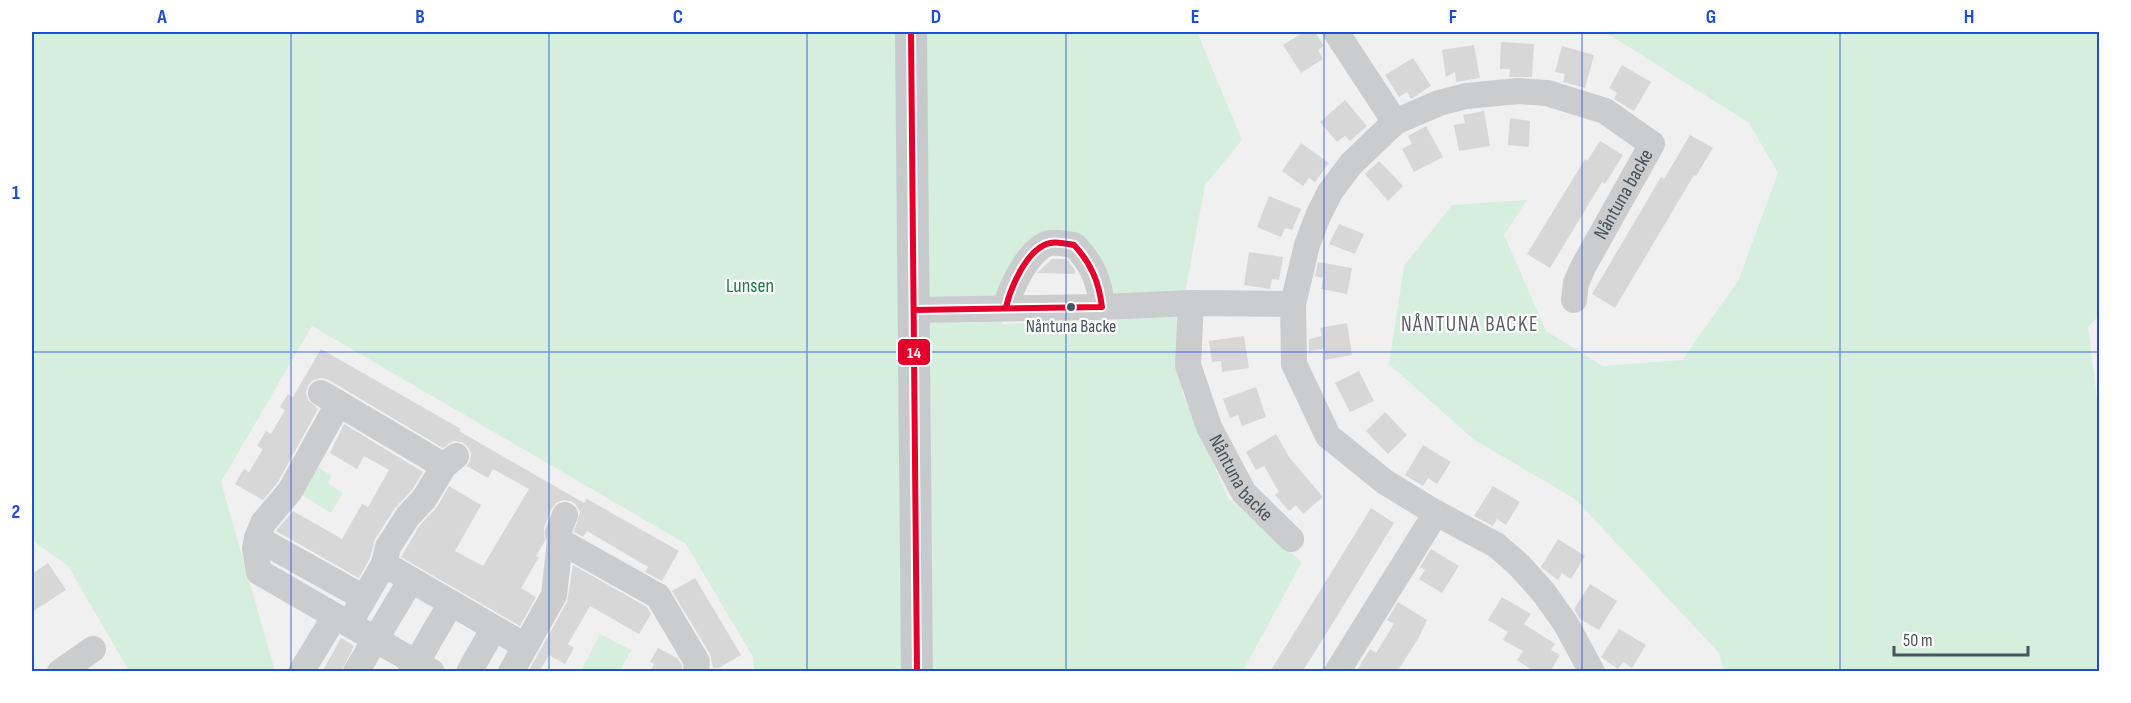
<svg xmlns="http://www.w3.org/2000/svg" width="2131" height="703" font-family="'Sofia Sans Condensed',sans-serif">
<style>
.green{fill:#d6eede;fill-rule:evenodd}
.building{fill:#d7d7d8}
.lines{fill:none;stroke-linecap:round;stroke-linejoin:round}
.minor{stroke:#caccce;stroke-width:26}
.major{stroke:#c7cacc;stroke-width:32}
.bus-1-casing{stroke:#fff;stroke-width:10}
.bus-1{stroke:#e4002b;stroke-width:6}
.grid{fill:none;stroke:#1d4ed8;stroke-width:1.5;stroke-opacity:0.55}
.bus-dot{fill:#48535b;stroke:#fff;stroke-width:2}
.labels{text-anchor:middle;dominant-baseline:central;stroke-width:4.5;stroke-linejoin:round;paint-order:stroke}
.bus-label{font-size:18px;fill:#48535b;stroke:#fff}
.street-label{font-size:20px;fill:#48535b;stroke:#fff}
.park-label{font-size:20px;fill:#1d7947;stroke:#fff}
.neighbourhood-label{font-size:21px;letter-spacing:1.5px;fill:#5c6064;stroke:#fff}
.line-badge{stroke:#fff;stroke-width:2}
.badge-label{font-size:16px;text-anchor:middle;font-weight:bold;fill:#fff}
.neatline{fill:none;stroke:#1d4ed8;stroke-width:2}
.grid-label{font-size:20px;text-anchor:middle;font-weight:bold;fill:#1d4ed8}
</style>
<rect width="100%" height="100%" fill="#f1f0f0"/>
<path class="green" d="M32,32H1197L1242,140L1205,185L1178,331L1182,392L1228,498L1302,562L1243,671H754L753,657L686,544L312,326L221,482L275,671H129L68,566L32,540ZM1048,231L1105,279L1118,323L1002,324L1009,276Z
M1605,32H2099L2100,315L2088,327L2100,421L2099,671H1724L1719,653L1575,499L1473,439L1389,364L1404,266L1452,205L1527,200L1504,235L1546,331L1603,366L1682,360L1738,281L1778,173L1749,123Z
M316,466L332,476L328,483L343,493L331,513L299,493Z
M600,634L631,650L620,671H581Z"/>
<path class="building" d="M1304,32H1315L1324,46L1318,50L1323,59L1301,73L1283,45Z
M1501,42L1534,44L1532,77H1509L1510,69H1500Z
M1474,45L1480,78L1456,82L1455,72L1446,77L1442,50Z
M1562,46L1594,55L1585,88L1563,82L1565,74L1555,72Z
M1413,58L1431,86L1411,99L1407,92L1399,97L1385,75Z
M1622,65L1651,82L1634,111L1614,99L1617,93L1609,88Z
M1345,100L1367,126L1350,141L1345,136L1337,142L1320,122Z
M1484,111L1490,146L1459,151L1454,125L1465,123L1463,115Z
M1510,118L1530,121L1529,147L1508,145Z
M1426,126L1443,157L1414,172L1402,149L1412,144L1408,136Z
M1690,135L1713,148L1696,176L1694,175L1615,308L1592,294L1661,177L1664,179Z
M1600,141L1623,155L1605,184L1602,182L1550,268L1527,254L1585,159L1587,161Z
M1301,143L1329,163L1315,182L1309,178L1303,186L1282,171Z
M1379,161L1403,186L1388,201L1365,174Z
M1269,196L1301,209L1292,230L1285,228L1281,237L1257,227Z
M1339,224L1364,234L1355,254L1329,244Z
M1249,252L1283,257L1279,280L1272,279L1270,289L1244,285Z
M1052,259H1067L1075,270V274L1037,273Z
M1318,262L1352,268L1347,294L1321,289L1323,278L1315,276Z
M1347,323L1352,355L1325,360L1324,349L1309,351V339L1322,336L1320,328Z
M1244,336L1249,368L1222,372L1221,361L1212,362L1209,341Z
M321,349L461,429L459,431L584,503L587,499L679,551L662,581L645,572L648,567L587,531L583,537L574,532L580,512L576,505L571,501L563,500L556,503L551,510L544,528L545,541L536,556L539,557L521,588L536,597L520,626L401,557L420,525L437,507L449,486L481,505L455,551L483,566L529,489L493,469L488,478L467,466L470,461L471,453L467,446L462,442L453,441L443,448L329,380L322,378L313,380L308,386L306,392L308,400L318,409L278,482L263,500L235,484L244,469L249,472L263,449L257,446L266,431L271,434L285,410L280,407L288,394L293,397Z
M1359,371L1374,401L1350,412L1335,383Z
M1256,387L1266,417L1242,426L1238,415L1230,418L1223,399Z
M1385,412L1407,435L1388,454L1366,431Z
M344,424L423,472L412,490L395,508L375,539L370,558L359,578L276,531L293,511L342,539L362,504L368,507L389,470L364,456L357,469L330,453Z
M1276,434L1289,457L1323,497L1303,514L1296,505L1289,511L1275,495L1279,492L1264,466L1256,470L1246,452Z
M1423,445L1451,462L1437,484L1428,478L1423,486L1405,475Z
M1493,486L1520,502L1506,525L1497,519L1493,526L1474,516Z
M1371,508L1394,523L1331,626L1302,672H1270Z
M1558,539L1585,556L1571,579L1562,573L1558,580L1541,567Z
M1431,549L1459,566L1442,593L1419,579L1425,570L1420,567Z
M48,563L66,590L32,612V574Z
M573,565L647,607L651,614L639,634L590,606L568,644L574,648L565,664L549,655L539,672H528L567,602Z
M695,578L741,655L719,668H713L710,654L672,591Z
M1590,584L1617,601L1599,630L1580,619L1574,609Z
M1502,597L1531,614L1524,624L1555,644L1551,650L1560,655L1550,672H1535L1517,660L1523,651L1503,640L1508,632L1488,620Z
M1398,602L1427,620L1418,639L1397,672H1356L1370,649L1376,653L1394,624L1387,620Z
M1619,629L1646,645L1632,668L1623,662L1618,669L1601,657Z
M341,638L354,646L341,672H322Z
M658,648L677,658L682,665L681,672H650L654,664L650,662Z"/>
<g class="lines">
<g class="minor">
<path d="M1336,32L1395,122"/>
<path id="s1" d="M1574,300L1576,283L1583,267L1652,144L1605,111L1547,93L1518,91L1466,96L1439,103L1395,122L1351,164L1330,192L1318,216L1307,245L1293,304L1294,364L1328,436L1385,482L1436,513L1496,545L1519,565L1544,593L1566,624L1592,672"/>
<path id="s2" d="M1191,303L1188,365L1209,427L1244,493L1291,539"/>
<path d="M1006,307C1010,288 1029,248 1050,243C1058,242 1067,244 1074,245C1092,263 1100,282 1102,307"/>
<path d="M914,310L1102,307L1191,303L1293,304"/>
<path d="M321,393L444,466"/>
<path d="M338,404L290,491L263,523L257,538L255,549L259,572L432,672"/>
<path d="M257,538L364,598"/>
<path d="M560,541L658,596L697,662L696,672"/>
<path d="M384,564L525,646"/>
<path d="M349,624L384,564L388,547L408,516L424,499L444,466L456,456"/>
<path d="M60,672L93,649"/>
<path d="M301,672L335,616"/>
<path d="M356,672L405,590"/>
<path d="M411,672L451,603"/>
<path d="M469,672L494,628"/>
<path d="M511,672L554,595L560,541L558,533L565,515"/>
<path d="M1337,672L1436,513"/>
</g>
<path class="major" d="M911,32L917,672"/>
<defs>
<path id="bus-1" d="M911,32L917,672
M1006,307C1011,287 1027,248 1050,243C1058,241 1067,244 1074,245C1091,263 1099,282 1102,307
M914,310L1102,307"/>
</defs>
<use href="#bus-1" class="bus-1-casing"/>
<use href="#bus-1" class="bus-1"/>
</g>
<path class="grid" d="M291,32V672M549,32V672M807,32V672M1066,32V672M1324,32V672M1582,32V672M1840,32V672M32,352H2100"/>
<circle class="bus-dot" cx="1071" cy="307" r="5"/>
<g class="labels">
<g class="bus-label">
<text x="1071" y="326">Nåntuna Backe</text>
</g>
<g class="street-label">
<text stroke="none"><textPath href="#s1" startOffset="118">Nåntuna backe</textPath></text>
<text stroke="none"><textPath href="#s2" startOffset="188">Nåntuna backe</textPath></text>
</g>
<g class="park-label">
<text x="750" y="286">Lunsen</text>
</g>
<g class="neighbourhood-label">
<text x="1470" y="324">NÅNTUNA BACKE</text>
</g>
</g>
<rect class="line-badge" x="897" y="338" width="34" height="28" rx="6" fill="#e4002b"/>
<g class="badge-label">
<text x="914" y="358">14</text>
</g>
<rect width="2131" height="703" fill="none" stroke="#ffffff" stroke-width="66"/>
<path d="M1894 646v9h134v-9" fill="none" stroke="#48535b" stroke-width="3"/>
<text x="1903" y="646" font-size="18" fill="#48535b" stroke="#ffffff" stroke-width="4.5" paint-order="stroke">50 m</text>
<rect x="33" y="33" width="2065" height="637" class="neatline"/>
<g class="grid-label">
<text x="162" y="23">A</text>
<text x="420" y="23">B</text>
<text x="678" y="23">C</text>
<text x="936" y="23">D</text>
<text x="1195" y="23">E</text>
<text x="1453" y="23">F</text>
<text x="1711" y="23">G</text>
<text x="1969" y="23">H</text>
<text x="16" y="199">1</text>
<text x="16" y="518">2</text>
</g>
</svg>
